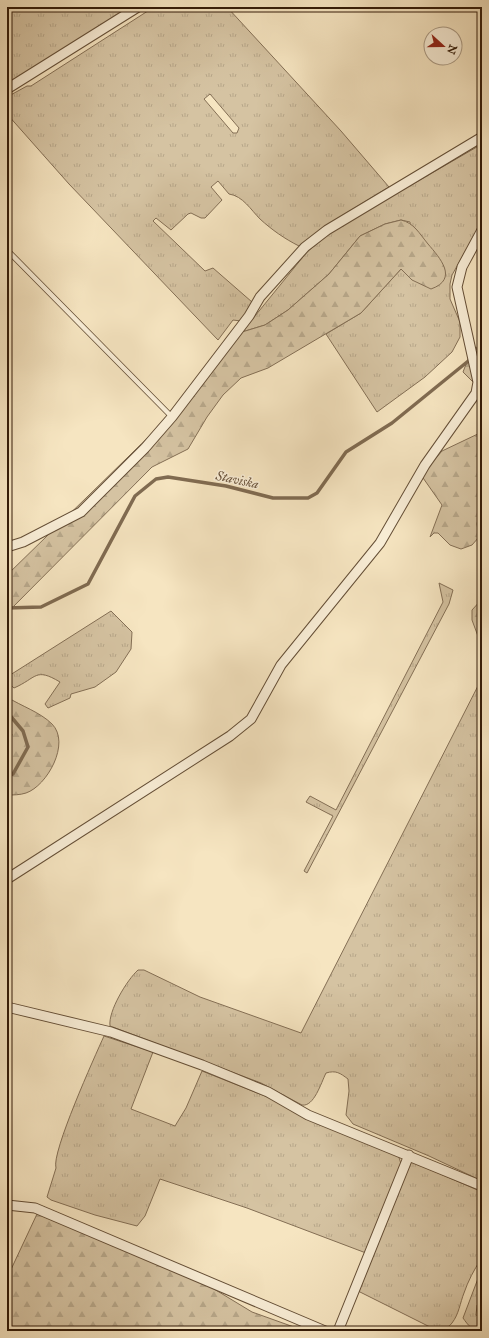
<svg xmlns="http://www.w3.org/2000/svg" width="489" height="1338" font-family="'IM FELL Great Primer',serif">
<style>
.grass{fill:url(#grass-tufts);stroke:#846f55;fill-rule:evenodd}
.forest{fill:url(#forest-firs);stroke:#846f55}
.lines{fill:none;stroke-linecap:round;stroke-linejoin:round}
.stream{stroke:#806b51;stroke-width:3.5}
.service-casing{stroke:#644e36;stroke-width:6}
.minor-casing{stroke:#644e36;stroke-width:11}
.service{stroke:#f9eed7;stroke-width:4.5}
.minor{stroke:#f9eed7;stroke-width:9}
.labels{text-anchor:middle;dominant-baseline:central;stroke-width:3;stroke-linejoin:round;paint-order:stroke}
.water-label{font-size:13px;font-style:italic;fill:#675039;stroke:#f9eed7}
</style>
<defs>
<pattern id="grass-tufts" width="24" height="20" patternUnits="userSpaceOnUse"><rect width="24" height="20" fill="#d5c3a2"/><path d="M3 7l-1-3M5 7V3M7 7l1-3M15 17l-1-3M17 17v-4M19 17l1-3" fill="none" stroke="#b7a78a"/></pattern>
<pattern id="forest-firs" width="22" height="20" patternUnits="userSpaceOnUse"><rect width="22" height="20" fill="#d5c3a2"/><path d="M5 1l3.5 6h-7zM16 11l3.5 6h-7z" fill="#b7a78a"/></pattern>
</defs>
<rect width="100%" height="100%" fill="#f6e5c1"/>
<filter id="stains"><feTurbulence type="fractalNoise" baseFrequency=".005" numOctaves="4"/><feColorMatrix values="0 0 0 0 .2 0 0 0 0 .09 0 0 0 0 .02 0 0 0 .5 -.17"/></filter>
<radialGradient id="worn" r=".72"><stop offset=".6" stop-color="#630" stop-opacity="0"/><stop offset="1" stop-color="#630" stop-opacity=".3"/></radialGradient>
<path class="grass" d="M7,7H131L7,85Z
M154,7H227L341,131L389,187L325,226L299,246C285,239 272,230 260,219C251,210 243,196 229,194L218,181L211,187L222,200L205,218H201L191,213L188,214L171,230L156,218L153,221L205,271L213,268L252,302L241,321L233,320L218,340L69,184L7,114V97L27,86H31ZM210,94L239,128L237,133H233L204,99Z
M482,144V222L452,275L450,284V299L460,322V337L452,352L425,377L377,412L326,334L361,313L401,269L413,280L410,222L401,220L385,224L360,236L329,274L288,310L265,325L242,332L307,252L335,229Z
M439,583L453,590L449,604L307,873L304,871L333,816L306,802L310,796L336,810L443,602Z
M111,611L132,632L131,649L116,672L95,687L71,694L70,698L48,708L45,704L60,682C35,667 37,678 14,688L7,682V677Z
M482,678V1181L429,1156L353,1124L346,1115L349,1091L348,1079C340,1073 336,1070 326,1073C321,1083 314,1107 302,1105L261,1083L110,1026C108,1011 127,980 138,970H144L200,997L301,1033Z
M104,1036L153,1052L131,1109L175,1126L186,1108L202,1071L275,1100L398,1154L401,1164L366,1253L247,1208L160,1179L145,1216L137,1226L95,1215L51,1200L47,1197L56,1168C51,1153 95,1056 104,1036Z
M413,1162L482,1192V1259H481C474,1270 468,1281 464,1293C460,1303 459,1314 452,1323C447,1330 440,1329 432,1328L358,1291L409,1163Z
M482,1268V1308L477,1305L476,1315L482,1318V1331C472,1331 468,1325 463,1318Z"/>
<path class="forest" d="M401,220C414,223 419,233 428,244C440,258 459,279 431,289L412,280L401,269L361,313L268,368L241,378L223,395L207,417L188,449L152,467L7,613V575L168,418L242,332L265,325L288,310L329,274L360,236L385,224Z
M482,345V379L474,383L463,372L470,354Z
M482,432V497L477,524L479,537L472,545L461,549L450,545L438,533H434L430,537L442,505L421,475L442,451Z
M482,599V647L472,620V610Z
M7,697C21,706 40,712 52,724C71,743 47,786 26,793C20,795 13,795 7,795V744L11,740L12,734L7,729Z
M37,1214L186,1272L252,1312L305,1331H7V1278Z"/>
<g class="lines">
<path class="stream" d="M478,348L482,346
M7,608L41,607L88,584L135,496L156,479L168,477L226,486L273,498H308L317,493L346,452L392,423L472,358
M7,712L23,731L28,747L13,774L7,777"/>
<defs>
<path id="service" d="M7,250L172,417"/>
<path id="minor" d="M7,89L138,7
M7,547L23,542L81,512L145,448L172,417L249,316L260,297L305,247L327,230L482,137
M7,879L230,736L251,719L281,665L380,543L425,465L476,393L478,382L457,287L462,267L482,230
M7,1007L111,1032L202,1065L268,1092L308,1115L482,1186
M7,1205L35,1208L325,1331
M338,1331L409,1155"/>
</defs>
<use href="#service" class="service-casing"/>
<use href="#minor" class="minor-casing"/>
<use href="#service" class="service"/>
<use href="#minor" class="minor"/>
</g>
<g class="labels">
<g class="water-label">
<text transform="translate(237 480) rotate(12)">Staviska</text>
</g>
</g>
<rect width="489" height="1338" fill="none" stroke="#f6e5c1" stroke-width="24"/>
<rect x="8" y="8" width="473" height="1322" fill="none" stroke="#331b08" stroke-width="2"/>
<rect x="12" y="12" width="465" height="1314" fill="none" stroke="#331b08"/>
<g transform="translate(443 46) rotate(111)"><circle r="19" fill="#f9eed7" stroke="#aa9a84"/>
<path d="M0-3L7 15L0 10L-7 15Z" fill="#8f2418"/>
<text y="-6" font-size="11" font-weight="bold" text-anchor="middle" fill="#331b08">N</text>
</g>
<rect width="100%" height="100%" filter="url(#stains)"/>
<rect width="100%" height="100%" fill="url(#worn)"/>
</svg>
